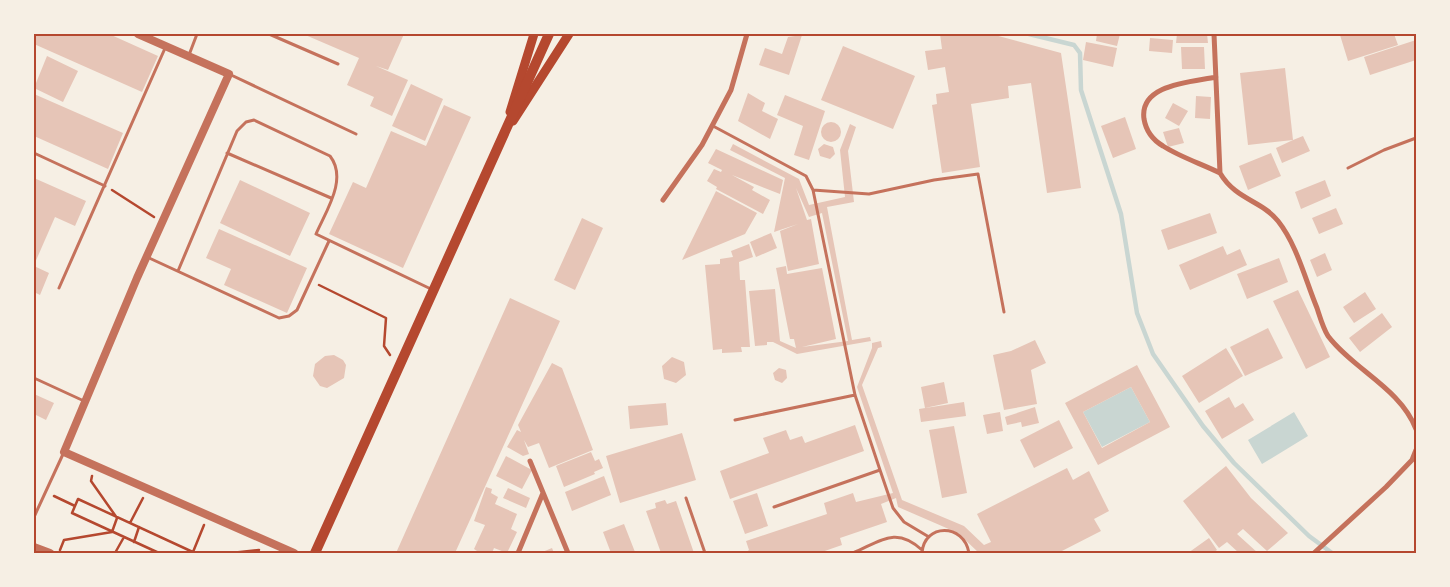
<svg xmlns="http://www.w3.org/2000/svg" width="1450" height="587" font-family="'Varela Round',sans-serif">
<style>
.water{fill:#c9d6d2}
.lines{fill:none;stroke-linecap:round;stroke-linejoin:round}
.stream{stroke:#c9d6d2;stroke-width:4.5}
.building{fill:#e6c5b7;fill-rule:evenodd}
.path{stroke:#b5482f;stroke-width:2.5}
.service{stroke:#c5725c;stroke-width:3}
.minor{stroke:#c5725c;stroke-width:5}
.tertiary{stroke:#c5725c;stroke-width:8}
.secondary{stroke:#b5482f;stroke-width:9}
.trunk{stroke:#b5482f;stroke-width:10}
.neatline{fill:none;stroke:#b5482f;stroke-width:2}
</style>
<rect width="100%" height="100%" fill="#f6efe4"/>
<path class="water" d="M1131,387L1150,422L1102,447L1083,412Z
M1294,412L1308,436L1262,464L1248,440Z"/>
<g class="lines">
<path class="stream" d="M1029,34L1074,45L1080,53L1081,90L1121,214L1137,313L1153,354L1203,426L1234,463L1309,536L1332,553"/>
</g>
<path class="building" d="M34,34H109L158,56L142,92L34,44Z
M303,34H404L388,70L376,66L408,80L392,116L370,106L374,97L347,85L359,58Z
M940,34H991L1061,53L1081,188L1047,193L1031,83L1008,86L1009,98L971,104L980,167L942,173L932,105L937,104L936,94L949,92L945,67L928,70L925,51L942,49Z
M1097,34H1120L1117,46L1096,41Z
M1177,34H1207L1208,43H1176Z
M1344,34H1394L1398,45L1348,61L1340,35Z
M802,35L789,75L759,65L765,48L782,54L788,37Z
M1150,38L1173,40L1172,53L1149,51Z
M1416,40V60L1370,75L1364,57Z
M1086,42L1117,48L1113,67L1083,60Z
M843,46L915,76L893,129L821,100Z
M1181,47H1204L1205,69H1182Z
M47,56L78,71L63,102L34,88Z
M1285,68L1293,140L1303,136L1310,151L1282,163L1276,148L1293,140L1248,145L1240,73Z
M411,84L443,99L425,141L392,126Z
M748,93L765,103L762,111L778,119L770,139L738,121Z
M34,94L123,133L108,169L34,136Z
M785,95L825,111L809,160L794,155L803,126L777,115Z
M1196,96L1211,97L1210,119L1195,118Z
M1173,103L1188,111L1179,126L1165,118Z
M444,105L471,117L403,268L329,234L353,182L366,188L391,131L426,146Z
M1125,117L1136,149L1113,158L1101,126Z
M821 132a10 10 0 1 1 20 0a10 10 0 1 1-20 0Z
M850,124L856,127L848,151L854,202L827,207L852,340L870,337L871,341L797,354L773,342H767V345L755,346L749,291L775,289L780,341L796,348L794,339H790L776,268L786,266L787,274L822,268L836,339L802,347L848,341L822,213L809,217L796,188L807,220L811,219L819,264L788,271L780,231L798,224L774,232L785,178L730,150L733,144L799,179L809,205L845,197L840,150Z
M1179,128L1184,143L1168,147L1163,132Z
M824,144L833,147L835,154L830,159L820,156L818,149Z
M716,149L783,180L780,194L732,175L754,187L752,190L770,200L763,214L716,189L717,187L707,181L714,169L721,172L722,170L708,163Z
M1271,153L1281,176L1248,190L1239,166Z
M34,178L86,201L75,226L55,217L34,265Z
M240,180L310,213L290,256L220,223Z
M1325,180L1331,196L1301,209L1295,192Z
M716,191L757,213L745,234L682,260Z
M1336,208L1343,224L1319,234L1312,218Z
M1210,213L1217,233L1168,250L1161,230Z
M582,218L603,228L575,290L554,280Z
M219,229L307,268L287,313L224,285L231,269L206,258Z
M771,233L777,248L756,257L750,242Z
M749,244L753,257L739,262L740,280H745L750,347H741L742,352L722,353V349L713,350L705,265L720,264V259L733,257L731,251Z
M1223,246L1227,255L1240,249L1247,265L1190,290L1179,265Z
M1325,253L1332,270L1317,277L1310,260Z
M1279,258L1288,282L1247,299L1237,274Z
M34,266L49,273L40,295L34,292Z
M1298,290L1330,357L1306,369L1273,301Z
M1365,292L1376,309L1354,323L1343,307Z
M510,298L560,321L455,553H396Z
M1382,313L1392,327L1360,352L1349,338Z
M1268,328L1283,358L1245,376L1230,347Z
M1035,340L1046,363L1031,370L1037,404L1004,410L993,355L1011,351Z
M881,341L882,347L878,348L862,385L902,500L964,526L984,545L991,542L977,514L1067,468L1073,480L1089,471L1109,511L1094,519L1101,531L1058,553H979L958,533L898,507L896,498L881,504L887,522L840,538L842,545L819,553H803L802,551L795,553H745L749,550L746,541L827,514L824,503L853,493L856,502L893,493L857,387L872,348V343Z
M1226,348L1243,376L1199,403L1182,376Z
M334,355L343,360L346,365L344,378L327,388L320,386L313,376L315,364L325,356Z
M672,357L684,362L686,375L676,383L664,379L662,366Z
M552,363L562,368L593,450L549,468L539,443L528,447L524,440L529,454L523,456L507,447L517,430L521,432L518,425Z
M1137,365L1170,427L1098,465L1065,403ZM1131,387L1150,422L1102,448L1083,412Z
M779,368L786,370L787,378L782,383L775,380L773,373Z
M944,382L948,403L925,408L921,387Z
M34,394L54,403L46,420L34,414Z
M1229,397L1235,408L1243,403L1254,420L1222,439L1205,411Z
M964,402L966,416L921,422L919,409Z
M666,403L668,425L630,429L628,406Z
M1035,407L1039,423L1022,427L1021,422L1007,425L1005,417Z
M1000,412L1003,431L987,434L983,415Z
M1059,420L1073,448L1034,468L1020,440Z
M855,425L864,451L730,499L720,471L769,453L763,438L786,430L790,440L802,436L805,443Z
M954,426L967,493L942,498L929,430Z
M682,433L696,480L620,503L606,456Z
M591,452L595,461L599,459L603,468L594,472L595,474L564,487L556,466Z
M506,456L532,470L522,489L496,476Z
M1226,466L1251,498L1288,533L1267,551L1243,529L1237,534L1258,553H1239L1227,542L1219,548L1183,501Z
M604,476L611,495L572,511L565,492Z
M486,487L492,489L491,493L498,497L495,504L517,514L511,529L517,532L507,553L494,548L492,553H480L474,549L485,525L474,521Z
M508,488L530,498L526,508L503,498Z
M757,493L768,526L745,534L733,501Z
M665,500L667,504L676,501L694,553H661L646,511L656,508L655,503Z
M624,524L635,552L611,553L603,532Z
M1209,538L1217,550L1213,553H1188Z
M552,548L554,553H540Z"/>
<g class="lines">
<path class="path" d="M112,190L154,217
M319,285L386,318L384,346L390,355
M54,496L75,506
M130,523L143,498
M134,542L139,527
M60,550L64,540L112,532L117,518L91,481L92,476
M193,552L204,525
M115,553L124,537
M159,553L72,513L78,499L195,553
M231,553L259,550"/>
<path class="service" d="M269,34L338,64
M189,55L197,34
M229,74L356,134
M713,126L806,176L813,190L855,395L880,470L893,508L904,522L929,537
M34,153L105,186
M227,153L331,198
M1348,168L1384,150L1416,138
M813,190L869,194L934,180L978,174L1004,312
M147,257L279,318L289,316L297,310L329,241
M178,271L237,131L246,122L254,120L330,156C348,179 326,211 316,234L433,290
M59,288L166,46
M34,378L84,401
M735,420L855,395
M686,498L705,553
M774,507L880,470
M34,517L64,452
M853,553C881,541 896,526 922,550
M922,553C924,523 964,523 969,553"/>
<path class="minor" d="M1214,34L1220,173C1236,200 1261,200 1278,221C1297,245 1305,279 1317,308C1320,317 1323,328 1328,336C1354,370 1400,388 1416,429
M1216,77C1192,82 1139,84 1144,119C1146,131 1153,140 1163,146C1180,157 1202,164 1220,173
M663,200L702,145L731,90L747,34
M530,461L568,553
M518,553L543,493
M1314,553L1386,487L1412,460L1416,450"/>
<path class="tertiary" d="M138,34L229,74L137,278L64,452L294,553
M34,547L50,553"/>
<path class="secondary" d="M510,112L534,34
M513,121L569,34"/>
<path class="trunk" d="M315,553L549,34"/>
</g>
<rect width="1450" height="587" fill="none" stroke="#f6efe4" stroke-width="70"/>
<rect x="35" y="35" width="1380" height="517" class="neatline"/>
</svg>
